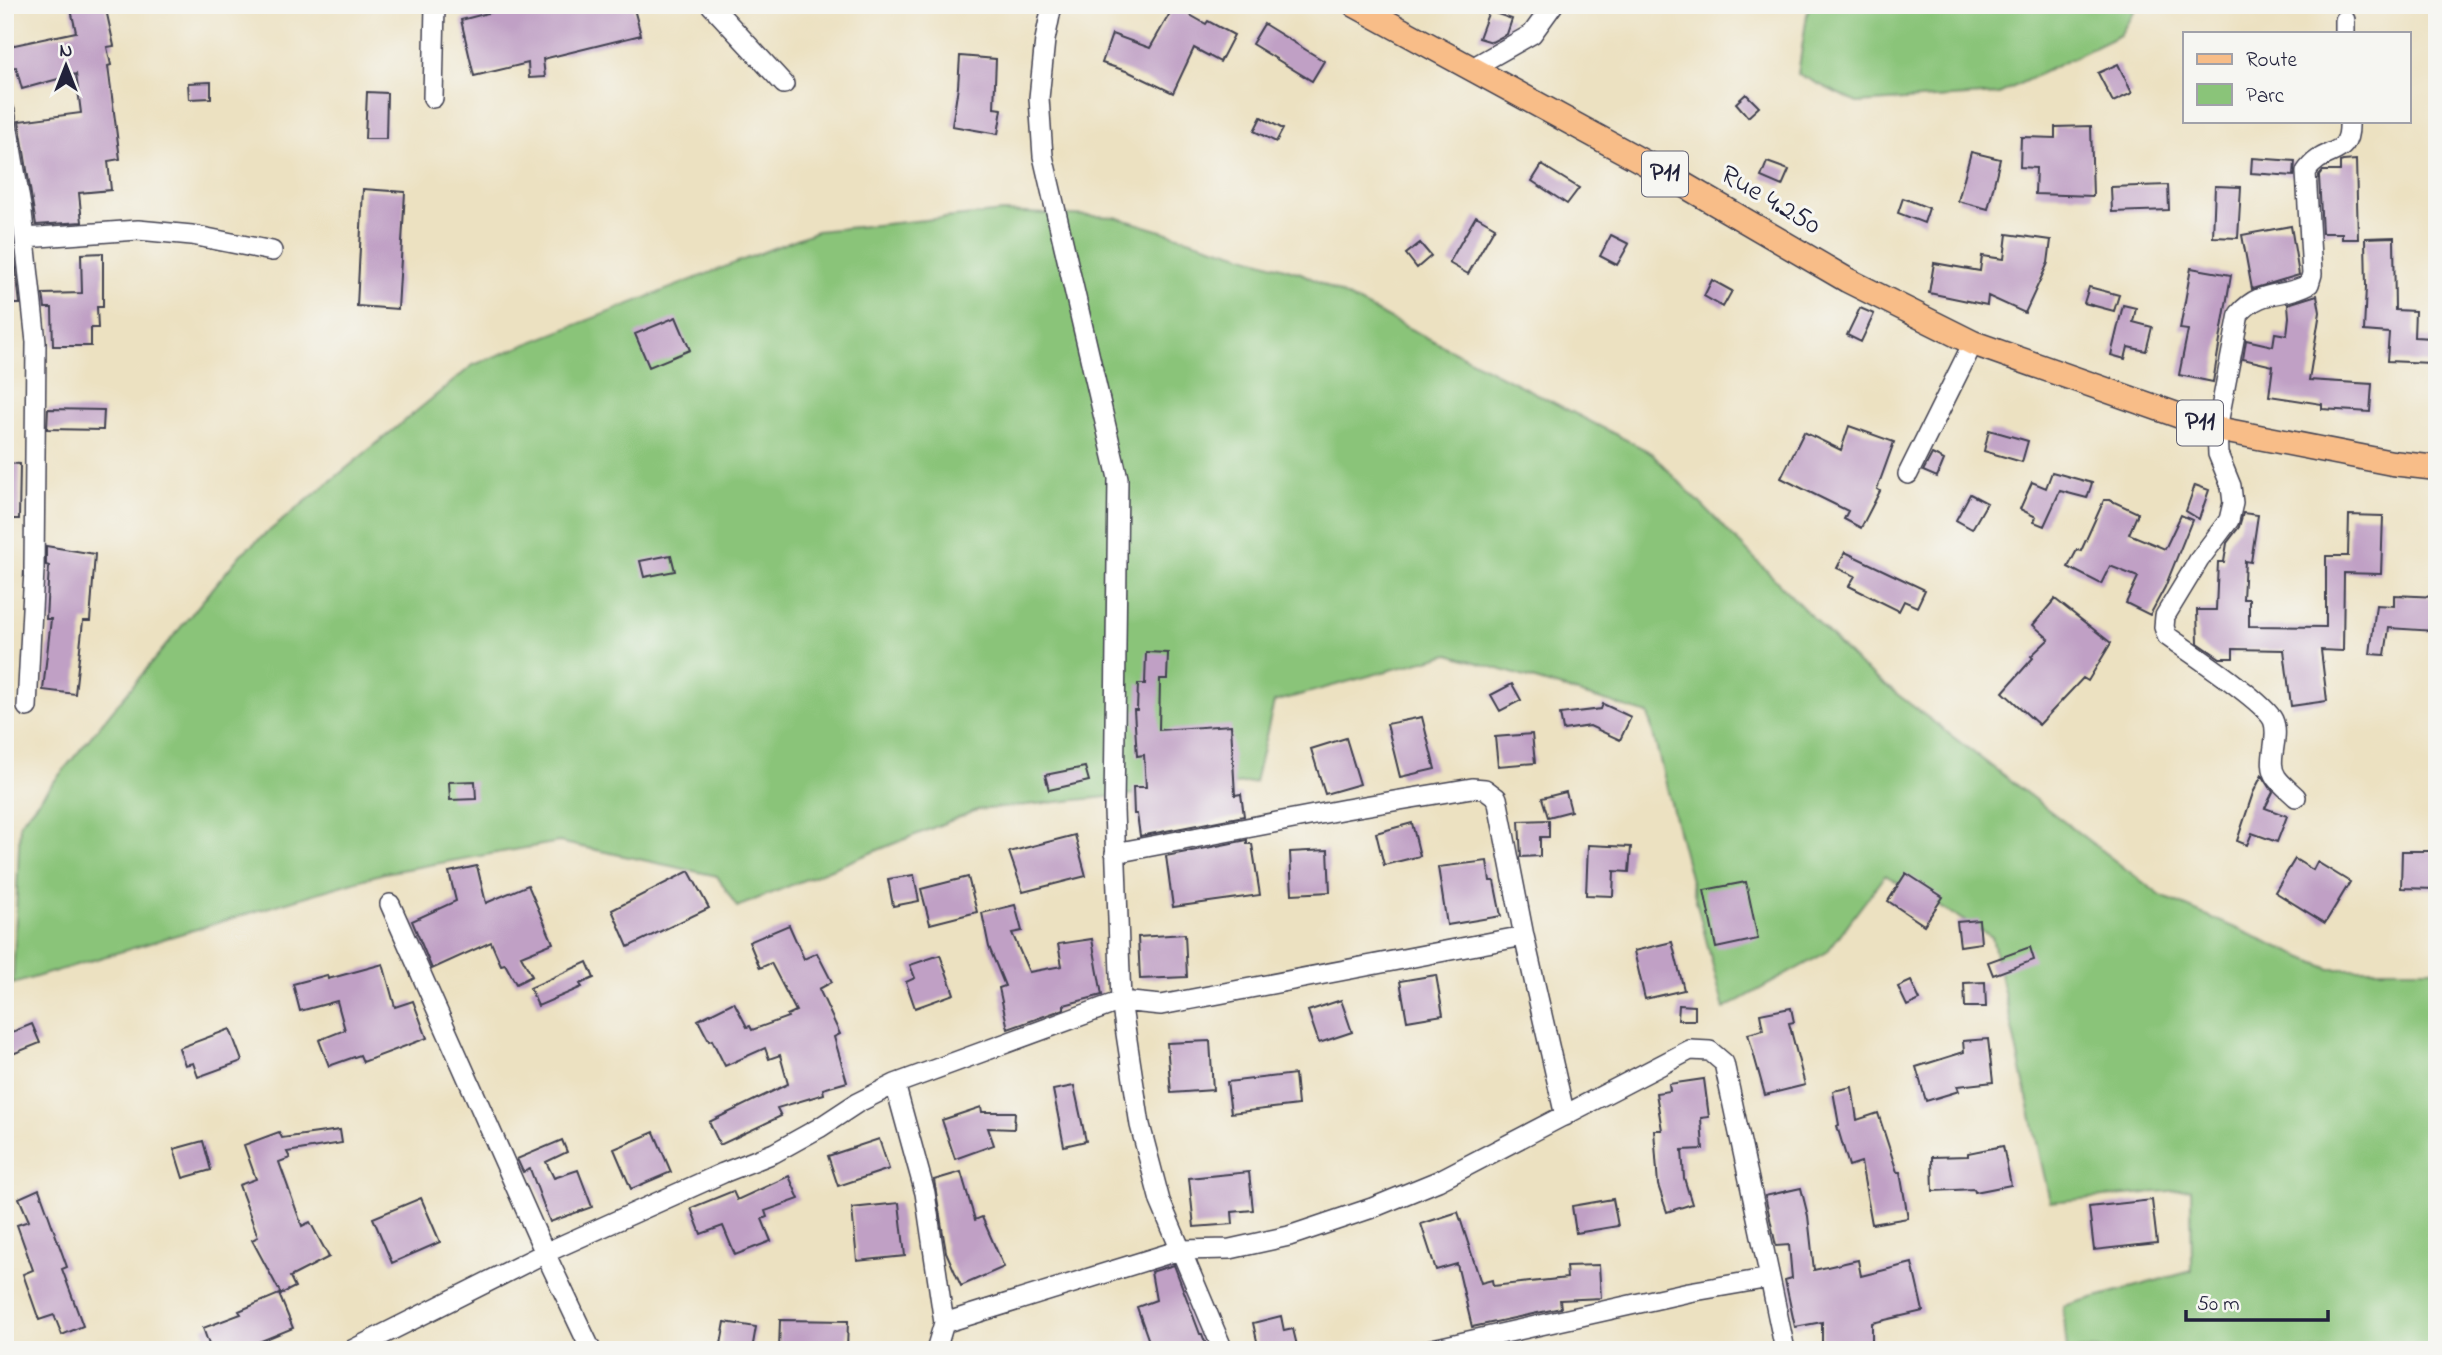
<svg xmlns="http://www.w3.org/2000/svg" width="2442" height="1355" font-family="'Indie Flower',sans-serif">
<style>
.green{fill:#8ac479;stroke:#56735a;stroke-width:2}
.building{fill:#c0a0c5}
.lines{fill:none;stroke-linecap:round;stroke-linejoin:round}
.minor-casing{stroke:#403f4f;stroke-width:22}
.major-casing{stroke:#403f4f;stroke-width:27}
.minor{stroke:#fff;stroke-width:19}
.major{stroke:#f8bd88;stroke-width:24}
.labels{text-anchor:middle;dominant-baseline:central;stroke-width:6;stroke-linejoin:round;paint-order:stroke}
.shield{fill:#f6f6f2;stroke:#626272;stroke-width:2}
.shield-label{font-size:26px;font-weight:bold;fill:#22223b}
.street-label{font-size:28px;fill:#22223b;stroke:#f6f6f2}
</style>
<rect width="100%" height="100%" fill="#f6f6f2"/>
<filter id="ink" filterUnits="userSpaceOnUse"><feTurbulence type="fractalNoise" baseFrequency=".0143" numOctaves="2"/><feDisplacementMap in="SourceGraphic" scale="14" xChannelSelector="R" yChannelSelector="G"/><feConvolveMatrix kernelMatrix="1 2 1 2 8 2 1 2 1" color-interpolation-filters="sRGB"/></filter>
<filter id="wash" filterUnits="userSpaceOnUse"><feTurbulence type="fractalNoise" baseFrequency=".00686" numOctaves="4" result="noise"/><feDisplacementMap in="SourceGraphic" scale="28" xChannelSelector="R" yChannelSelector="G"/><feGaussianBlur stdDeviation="1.57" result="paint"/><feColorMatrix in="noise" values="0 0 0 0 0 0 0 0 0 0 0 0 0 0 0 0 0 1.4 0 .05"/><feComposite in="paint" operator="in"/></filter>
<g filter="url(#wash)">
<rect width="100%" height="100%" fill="#ece1c1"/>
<path class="green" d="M1810,5H2138L2120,35L1999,94L1857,103L1798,74L1808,8Z
M1003,212L1115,217L1301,273L1650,452L1859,665L2161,896L2330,969H2437V1350H2067L2063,1306L2192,1271L2191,1189L2050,1202L1992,937L1885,875L1827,952L1724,1009L1648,714L1449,654L1274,702L1255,782L977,810L737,907L717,876L559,842L384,873L13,984L20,823L241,554L473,365L817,231Z"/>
<g id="blocks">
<path class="building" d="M70,5H105L114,46L107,47L111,65L108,66L120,159L108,161L111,190L79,193L82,222L36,225L19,121L81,113L76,74L22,89L16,67L9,68L5,47L76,32Z
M519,5H633L641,35L543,59L545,77L529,78L528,63L474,76L461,20Z
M1174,6L1206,24L1208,21L1234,35L1220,62L1194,48L1173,93L1129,72L1102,63L1112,34L1150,48Z
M1489,11L1512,19L1507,34L1492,42L1479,38Z
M1264,24L1324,61L1312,81L1252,44Z
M960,56L996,59L994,108L1002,109L998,134L952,126L958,87Z
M2118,64L2132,93L2113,102L2098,73Z
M211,82V98L189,99L188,83Z
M367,92L387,93L386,139H365Z
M1746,94L1759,107L1748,117L1736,103Z
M1261,117L1283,129L1276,142L1254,131Z
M2091,126L2093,196L2035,194L2036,168L2020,167L2021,137L2055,138V127Z
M1971,152L2000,159L1988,209L1958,201Z
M2252,158L2295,161L2294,176L2251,173Z
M2356,160L2358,239H2342V233H2322L2319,176L2323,171H2340V162L2343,161Z
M1767,162L1789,170L1782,186L1761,177Z
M1542,165L1579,188L1567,204L1532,181Z
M2168,185L2169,210L2112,212L2111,187Z
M2215,186L2241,187L2238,238L2213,237Z
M363,189L405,192L398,309L357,306Z
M1903,198L1929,208L1924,223L1898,213Z
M1476,216L1495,227L1468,274L1449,263Z
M2291,226L2299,275L2252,289L2242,235Z
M2007,234L2051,240L2048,263L2025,313L1988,296L1987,305L1929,293L1934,263L1980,271L1982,256L2004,259Z
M1611,235L1629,244L1617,265L1600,256Z
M2394,237L2395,310L2415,311L2414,337L2433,338L2431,363L2387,361L2389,333L2364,331L2366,287L2365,238Z
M1420,243L1431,256L1417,268L1406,254Z
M103,253V307H97L98,328H91V346H53L52,308H45L43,294L82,293L81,254Z
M15,260L20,304H5V261Z
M2191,268L2231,275L2213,382L2179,375L2188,330L2180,329Z
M1712,280L1732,291L1723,307L1704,296Z
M2089,287L2119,295L2114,311L2084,303Z
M2317,295L2320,312L2309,380L2372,384L2370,412L2322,409V404L2269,396L2273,366L2243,359L2246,340L2273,346L2275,333L2287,335L2289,317L2288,304Z
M2123,305L2136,308L2133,322L2152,327L2146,351L2128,347L2125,359L2111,355Z
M1860,308L1874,314L1861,342L1847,335Z
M676,317L690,350L649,367L635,334Z
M48,409L104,410L103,430L47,429Z
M1849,426L1894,442L1877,489L1880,491L1861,528L1844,519L1848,511L1781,478L1804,432L1841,450Z
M1989,430L2028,441L2022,462L1984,451Z
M1932,454L1944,460L1937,477L1923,471Z
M5,463L20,464L19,519H5Z
M2052,472L2092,483L2087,498L2060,491L2044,526L2034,522L2036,517L2020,509L2032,482L2046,488Z
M2195,485L2209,490L2199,519L2186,511Z
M1970,494L1987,503L1972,529L1956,520Z
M2104,500H2110L2138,513L2129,534L2165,549L2181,515L2192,520L2165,587L2150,615L2126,603L2138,577L2110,566L2101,584L2068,567L2077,550L2081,551Z
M2243,513L2258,515L2251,562L2245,561L2243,599H2249V626L2326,627V556H2348L2349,515L2383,516L2381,574L2344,573L2343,651L2321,650L2327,701L2291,706L2284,650L2233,649V658H2220L2198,643L2197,610H2216L2218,562H2224L2227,543L2239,527Z
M46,546L95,554L90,621H83L75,694L43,690L51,619H46L49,566L46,565Z
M1845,552L1925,590L1917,607L1904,601L1899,611L1849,586L1855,576L1837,568Z
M671,555L675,571L644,577L640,561Z
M2394,595L2437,597L2435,631L2389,628L2385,655L2370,654L2376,605L2394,606Z
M2055,599L2111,643L2088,681L2083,678L2039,725L2003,692L2033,658L2031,656L2049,639L2033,625Z
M1146,652L1168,653L1167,679H1160L1159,730L1231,725L1235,795L1241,794L1244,816L1140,836L1137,814H1134L1133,787H1146L1144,755L1137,756L1134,710H1137L1138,684H1145Z
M1512,684L1521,700L1500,711L1491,695Z
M1603,704L1631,717L1620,740L1590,726L1563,730L1560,714L1601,709Z
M1422,717L1435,769L1400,777L1387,724Z
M1532,734L1535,763L1498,766L1495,737Z
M1346,738L1360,784L1325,794L1311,749Z
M1085,767L1089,781L1049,790L1045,775Z
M2262,775L2273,792L2265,808L2287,816L2277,842L2252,833L2247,845L2237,841L2253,793Z
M475,781L476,799L450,800L449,782Z
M1566,792L1571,811L1548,817L1542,798Z
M1549,820V837H1540V856L1521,857L1519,821Z
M1412,823L1420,856L1384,865L1376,833Z
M1075,835L1086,876L1023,892L1009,852Z
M1247,840V844H1252L1260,895L1173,907L1166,856Z
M1588,845L1631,847L1629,872L1614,871L1613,896L1586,895Z
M1328,850L1330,892L1292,894L1290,852Z
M2402,851H2437V889L2401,888Z
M2295,859L2313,870L2317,862L2350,882L2325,923L2275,892Z
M1487,861L1490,881H1494L1501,916L1447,925L1438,867Z
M477,866L486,903L528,885L553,943L521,956L532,976L516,984L505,964L501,965L491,942L432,969L412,921L456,901L449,872Z
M689,871L709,908L628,947L612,910Z
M1906,873L1943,897L1924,925L1888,901Z
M914,875L919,901L893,906L888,879Z
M968,877L977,912L930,924L921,889Z
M1746,882L1758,939L1716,948L1704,890Z
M1015,905L1022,931L1012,933L1029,972L1062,966L1058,944L1092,939L1102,995L1064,1005V1009L1008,1029L999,988L1005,986L989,947L982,913Z
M1979,920L1981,943L1960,946L1957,922Z
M789,925L804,959L817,953L832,982L819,989L840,1034L834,1037L847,1082L823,1089L824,1094L777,1108L781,1116L720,1145L709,1122L788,1084L780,1055L769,1059L765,1048L725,1066L712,1040L709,1041L698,1020L734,1002L747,1027L750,1026L752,1030L788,1017L787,1015L796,1011L771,963L760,968L749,942Z
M1185,934L1187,977L1140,979L1138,937Z
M1672,942L1684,990L1645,999L1634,951Z
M2030,947L2034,960L1993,975L1988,962Z
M940,955L954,994L915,1008L906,982L915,978L910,965Z
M587,962L594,978L580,984L582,987L538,1006L530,988Z
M383,964L395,1007L413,1001L427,1038L363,1062L360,1055L329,1066L319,1040L345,1030L337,1001L300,1011L293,984L327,975L328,979Z
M1436,975L1443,1015L1407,1021L1400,981Z
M1911,981L1920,1000L1907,1006L1898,987Z
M1985,982L1986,1007H1965L1964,983Z
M1341,1000L1352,1032L1319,1043L1308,1011Z
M1679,1005L1695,1006V1020H1678Z
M1791,1008L1794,1022L1789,1023L1805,1085L1765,1095L1748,1034L1763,1030L1760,1014Z
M32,1024L40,1043L5,1057V1035Z
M230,1029L242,1061L198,1077L193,1063L185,1065L179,1048Z
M1988,1039L1993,1082L1957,1086L1959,1091L1926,1101L1916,1067L1964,1052L1963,1041Z
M1210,1041L1213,1090L1171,1093L1167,1043Z
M1295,1074L1298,1105L1231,1113L1227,1082Z
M1704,1079L1709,1117L1701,1118L1703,1149L1682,1150L1684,1178L1692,1204L1667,1212L1658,1185L1654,1130H1662L1656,1093L1670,1091L1669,1084Z
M1074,1086L1086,1141L1064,1146L1053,1090Z
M1852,1087L1857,1120L1878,1113L1897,1172H1900L1908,1218L1872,1224L1861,1162L1849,1166L1837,1126L1839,1125L1833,1091Z
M981,1107L982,1112H1015L1014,1129L988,1128L994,1145L955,1159L942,1120Z
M340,1130L342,1143L287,1152L290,1158L279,1162L302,1226L310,1222L329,1257L290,1277L295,1287L281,1294L252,1240L258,1237L239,1185L256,1179L244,1145L279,1132L282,1138Z
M654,1132L671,1172L631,1189L614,1149Z
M879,1139L889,1169L838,1186L828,1156Z
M562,1140L567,1152L546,1162L554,1178L578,1170L592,1207L550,1222L530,1169L523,1172L517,1159Z
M203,1141L211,1170L183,1178L174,1149Z
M2003,1146L2011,1185L1975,1192L1974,1189L1933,1191L1932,1157L1968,1156V1153Z
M961,1172L975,1220L982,1217L1004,1267L961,1286L946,1252L934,1180Z
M1249,1172L1253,1210L1232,1212L1233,1224L1194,1227L1189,1178Z
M789,1176L799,1199L765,1211L767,1217L762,1219L771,1241L735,1255L723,1226L701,1234L691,1208L733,1191L737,1200Z
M1801,1188L1808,1216L1814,1270L1858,1260L1861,1276L1912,1263L1923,1311L1872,1323V1350H1822V1322L1795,1327L1785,1280L1792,1278L1789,1245L1776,1246L1765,1196Z
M39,1189L67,1267L62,1269L83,1326L62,1335L54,1315L39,1320L23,1274L33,1270L17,1225L29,1221L19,1198Z
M421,1198L440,1242L392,1263L373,1218Z
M1613,1199L1618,1226L1576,1233L1572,1206Z
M2152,1200L2157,1243L2094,1250L2089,1207Z
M899,1203L905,1256L857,1261L852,1208Z
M1458,1212L1481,1283L1492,1280L1493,1286L1567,1278L1566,1266L1599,1265L1601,1298L1560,1300L1561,1308L1472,1327L1457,1264L1436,1270L1421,1224Z
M1174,1265L1200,1334H1202L1208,1350H1152L1137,1307L1156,1300L1151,1272Z
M279,1294L293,1328L249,1346L251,1350H211L203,1328L241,1314L239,1311Z
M1281,1316L1284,1331L1293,1329L1298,1350H1259L1253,1323Z
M780,1320L848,1321L847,1350H779Z
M725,1322L756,1327L752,1350H720Z"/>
</g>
</g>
<g filter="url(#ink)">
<use href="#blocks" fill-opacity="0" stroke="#403f4f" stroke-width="2"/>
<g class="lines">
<defs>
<path id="minor" d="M711,5L784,84
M1052,5L1045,40L1039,98L1043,156L1118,478L1114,810L1121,1001L1140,1125L1160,1201L1223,1350
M2345,20V33
M1472,68L1532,34L1553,5
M433,98L435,5
M5,112L22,212L36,342L34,570L27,707
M25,238L138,230L192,235L272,251
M1908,474L1973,343
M2296,797C2290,791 2282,785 2277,778C2265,762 2281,738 2273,720C2264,701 2188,651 2167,636L2164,627L2165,616L2199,560L2229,520L2233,503L2231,486L2218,454L2217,429L2239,314C2263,287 2282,299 2309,284L2312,274L2306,172C2324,144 2351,161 2349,121
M1115,853L1346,809L1472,788L1485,789L1497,798L1524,936L1565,1116
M390,904L545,1253L591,1350
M895,1084L925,1193L944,1323
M1770,1278L1785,1350
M352,1350L545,1253L723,1173L774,1153L819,1128L857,1103L895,1084L1121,1001L1161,1005L1524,936
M936,1350L944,1323L1180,1250L1230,1249L1289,1236L1372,1208L1438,1181L1690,1050L1710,1051L1724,1063L1770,1278L1689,1292L1428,1350"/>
<path id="major" d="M1355,5L1660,171L1847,280L1973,343L2217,429L2392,463L2437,468"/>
</defs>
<use href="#minor" class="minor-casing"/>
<use href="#major" class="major-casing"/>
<use href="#minor" class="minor"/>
<use href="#major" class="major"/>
</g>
</g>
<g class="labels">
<g class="shield">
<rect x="1642" y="151.5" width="46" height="45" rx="5"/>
<rect x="2177" y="400.5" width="46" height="45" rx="5"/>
</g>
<g class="shield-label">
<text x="1665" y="174">P11</text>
<text x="2200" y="423">P11</text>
</g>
<g class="street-label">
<text transform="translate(1770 201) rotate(30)">Rue 4.250</text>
</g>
</g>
<rect width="2442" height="1355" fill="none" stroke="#f6f6f2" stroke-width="28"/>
<rect x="2183" y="32" width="228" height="91" fill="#f6f6f2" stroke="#a1a1a9" stroke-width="2"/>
<rect x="2197" y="54" width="35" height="10" fill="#f8bd88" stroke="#a1a1a9" stroke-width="2"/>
<text x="2246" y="66" font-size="21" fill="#22223b">Route</text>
<rect x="2197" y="84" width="35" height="21" fill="#8ac479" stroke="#a1a1a9" stroke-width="2"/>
<text x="2246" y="102" font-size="21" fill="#22223b">Parc</text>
<g transform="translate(66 66)" stroke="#f6f6f2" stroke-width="5" paint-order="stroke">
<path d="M0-5L12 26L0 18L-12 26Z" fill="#22223b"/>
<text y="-10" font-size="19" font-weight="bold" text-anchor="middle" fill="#22223b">N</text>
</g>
<path d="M2186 1310v10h142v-10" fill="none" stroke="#22223b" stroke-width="3.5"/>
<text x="2197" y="1310" font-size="21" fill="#22223b" stroke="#f6f6f2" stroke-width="5" paint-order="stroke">50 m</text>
</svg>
